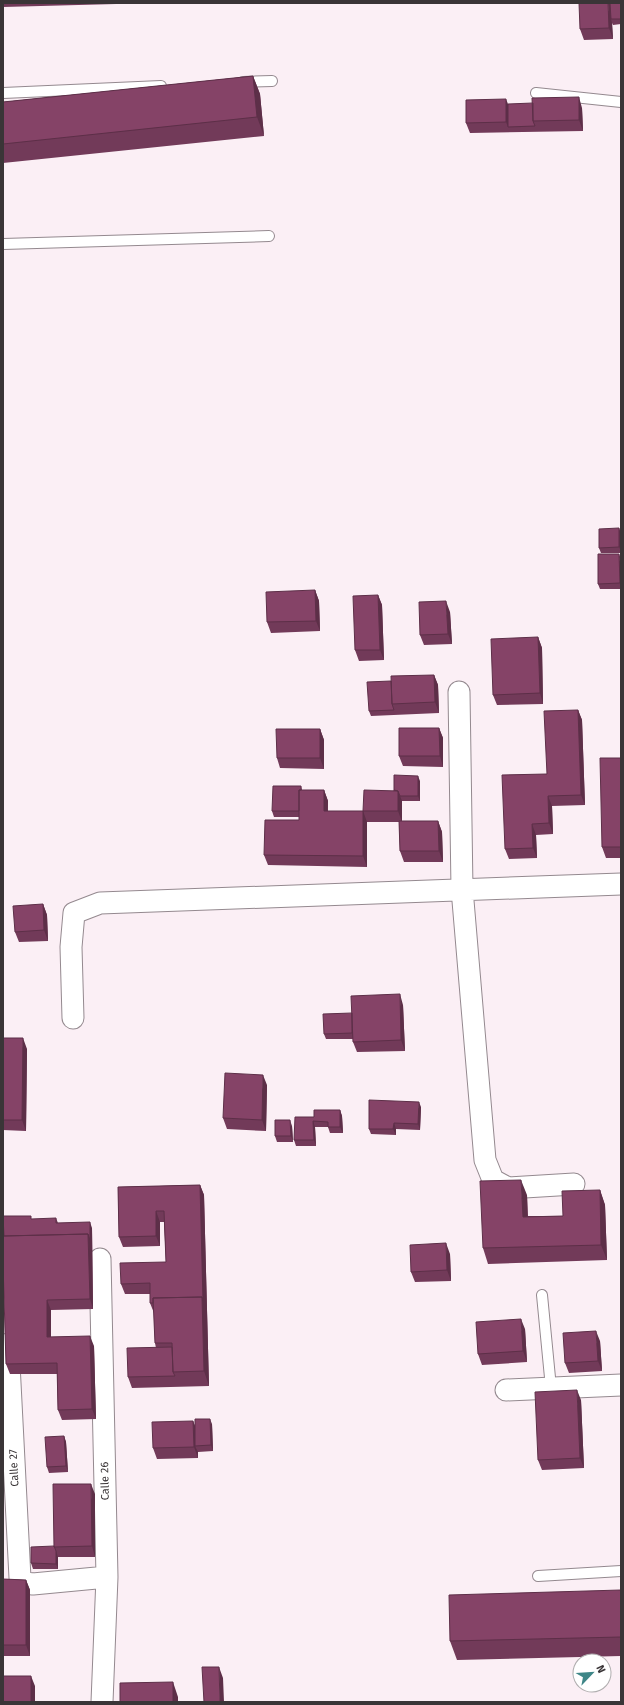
<svg xmlns="http://www.w3.org/2000/svg" width="624" height="1705" font-family="'Fira Sans',sans-serif">
<style>
.lines{fill:none;stroke-linecap:round;stroke-linejoin:round}
.service-casing{stroke:#94898f;stroke-width:12}
.minor-casing{stroke:#94898f;stroke-width:23}
.service{stroke:#fff;stroke-width:10}
.minor{stroke:#fff;stroke-width:21}
.wall{fill:#723a59}
.shaded-wall{fill:#5d2f48}
.building{fill:#854367;stroke:#5d2f48}
.labels{text-anchor:middle;dominant-baseline:central;stroke-width:4;stroke-linejoin:round;paint-order:stroke}
.street-label{font-size:11px;fill:#3a3537;stroke:#fff}
</style>
<rect width="100%" height="100%" fill="#fbeff5"/>
<g class="lines">
<defs>
<path id="service" d="M243,82L272,81
M3,93L161,86
M536,93L621,102
M3,244L269,236
M542,1295L551,1388
M538,1576L621,1571"/>
<path id="minor" d="M459,692L462,889L485,1160L493,1180L508,1188L574,1184
M73,1018L71,947L74,913L100,903L621,884
M100,1259L107,1577L102,1702
M8,1344L20,1578L25,1583L33,1584L107,1577
M506,1390L621,1385"/>
</defs>
<use href="#service" class="service-casing"/>
<use href="#minor" class="minor-casing"/>
<use href="#service" class="service"/>
<use href="#minor" class="minor"/>
</g>
<path class="wall" d="M3,3H154L3,7Z
M621,3V24L613,25L612,23L613,39L584,40L580,29Z
M253,76L260,94L264,136L3,163V102Z
M508,104L582,108L583,131L470,133L466,123Z
M619,528L621,534V553H601L599,548Z
M621,559V589H600L598,584Z
M315,590L319,601L320,631L271,633L267,622Z
M378,595L382,605L384,660L359,661L355,650Z
M450,612L452,644L424,645L420,635Z
M538,637L542,648L543,704L497,705L493,695Z
M434,675L438,685L439,713L371,716L369,711L391,681Z
M578,710L582,720L585,805L552,806L553,834L536,835L537,858L509,859L505,849L547,774Z
M439,728L443,738V767L403,766L399,756Z
M320,729L324,740V769L280,768L277,758Z
M621,758V858H606L602,847Z
M420,781V801H402V821H438L442,832L443,862H404L400,851L399,822H367V867L268,865L264,855L299,820V817H274L272,811L301,786L302,790H324L328,801V811H363L394,790Z
M43,904L47,915L48,941L19,942L15,932Z
M403,1005L405,1051L357,1052L353,1042V1039H326L324,1034L352,1013Z
M3,1038L27,1049L26,1131L3,1130Z
M267,1085L266,1131L227,1129L223,1118Z
M421,1107L420,1130L396,1129V1135L371,1134L369,1129Z
M340,1110L342,1116L343,1133H330L328,1127H315L316,1146H296L294,1140L314,1117Z
M292,1126L293,1142H277L275,1136Z
M200,1185L204,1195L209,1386L132,1388L128,1377L156,1348L155,1343L154,1313L150,1303V1294H125L121,1284L166,1262L164,1222H160V1246L123,1247L119,1237L118,1187Z
M600,1190L605,1205L607,1260L488,1264L483,1248L527,1195L528,1216H563Z
M56,1218L58,1223L92,1228L93,1309L51,1310V1337L94,1346L96,1419L62,1420L58,1410L57,1374H10L6,1364L4,1236Z
M450,1254L451,1281L415,1282L411,1272Z
M525,1329L527,1362L482,1365L478,1354Z
M600,1341L602,1371L569,1373L565,1363Z
M581,1400L584,1468L542,1470L538,1460Z
M193,1421L195,1426L212,1424L213,1451L198,1452V1458L157,1459L153,1448Z
M64,1436L66,1442L68,1472L49,1473L47,1467Z
M95,1494V1557H58V1569H33L31,1563L54,1546Z
M3,1579L26,1580L30,1590V1656H3Z
M621,1590V1656L457,1660L450,1641Z"/>
<path class="shaded-wall" d="M608,3H611V19L612,23L613,39L609,28Z
M253,76L260,94L264,136L257,117Z
M579,97L582,108L583,131L579,120Z
M506,99L510,109L508,127L506,122Z
M619,528L621,534V551L619,547Z
M619,554L621,559V587L620,583Z
M315,590L319,601L320,631L316,621Z
M378,595L382,605L384,660L380,650Z
M446,601L450,612L452,644L448,634Z
M538,637L542,648L543,704L540,693Z
M434,675L438,685L439,713L435,702Z
M578,710L582,720L585,805L581,795Z
M439,728L443,738V767L440,756Z
M320,729L324,740V769L320,758Z
M418,776L420,781V801L418,796Z
M324,790L328,801L327,821L324,811Z
M398,791L402,801V822L398,811Z
M548,796L552,806L553,834L549,823Z
M363,811L367,822V867L363,856Z
M438,821L442,832L443,862L439,851Z
M532,824L536,835L537,858L533,848Z
M43,904L47,915L48,941L44,930Z
M400,994L403,1005L405,1051L401,1040Z
M23,1038L27,1049L26,1131L22,1120Z
M263,1075L267,1085L266,1131L262,1120Z
M419,1102L421,1107L420,1130L418,1124Z
M340,1110L342,1116L343,1133L340,1127Z
M290,1120L292,1126L293,1142L291,1136Z
M313,1121L315,1127L316,1146L314,1140Z
M394,1123L396,1129V1135L393,1129Z
M521,1180L527,1195L528,1232L523,1217Z
M200,1185L204,1195L209,1386L204,1371L202,1297Z
M600,1190L605,1205L607,1260L601,1245Z
M156,1211L160,1222V1246L156,1236Z
M90,1222L92,1228L93,1309L90,1299L88,1234Z
M446,1243L450,1254L451,1281L447,1270Z
M47,1300L51,1310V1348L47,1337Z
M521,1319L525,1329L527,1362L523,1351Z
M596,1331L600,1341L602,1371L598,1361Z
M90,1336L94,1346L96,1419L92,1409Z
M577,1390L581,1400L584,1468L580,1458Z
M210,1419L212,1424L213,1451L211,1445Z
M193,1421L197,1431L195,1446L198,1452V1458L194,1447Z
M64,1436L66,1442L68,1472L66,1466Z
M91,1484L95,1494V1557L92,1546Z
M56,1551L58,1557V1569L56,1564Z
M26,1580L30,1590V1656L26,1645Z
M219,1667L223,1678L224,1702H220Z
M31,1676L35,1686V1702H31Z
M173,1682L178,1697V1702H173Z"/>
<path class="building" d="M579,3H608L609,28L580,29Z
M610,3H621V19H611Z
M253,76L257,117L3,144V102Z
M579,97V120L533,121L532,98Z
M506,99V122L466,123V100Z
M533,103V121L535,126L508,127V104Z
M619,528V547L599,548V529Z
M598,554H619L620,583L598,584Z
M315,590L316,621L267,622L266,592Z
M378,595L380,650H355L353,596Z
M446,601L448,634L420,635L419,602Z
M538,637L540,693L493,695L491,639Z
M434,675L435,702L392,704L391,676Z
M391,681L392,704L394,710L369,711L367,682Z
M578,710L581,795L548,796L549,823L532,824L533,848L505,849L502,775L547,774L544,711Z
M399,728H439L440,756H399Z
M276,729H320V758H277Z
M600,758H621V847H602Z
M394,775L418,776V796H400L398,791L394,790Z
M273,786H301V790H299V811H272Z
M299,790H324V811H363V856L264,855L265,820H299Z
M364,790L398,791V811H363Z
M399,821H438L439,851H400Z
M43,904L44,930L15,932L13,906Z
M400,994L401,1040L353,1042L351,996Z
M352,1013V1033L324,1034L323,1014Z
M3,1038H23L22,1120H3Z
M225,1073L263,1075L262,1120L223,1118Z
M369,1100L419,1102L418,1124L394,1123L393,1129H369Z
M314,1110H340V1127H328V1122L313,1121L314,1140H294L295,1117H314Z
M275,1120H290L291,1136H275Z
M521,1180L523,1217L563,1216L562,1191L600,1190L601,1245L483,1248L480,1181Z
M200,1185L203,1301L202,1297L153,1298V1303H150V1283L121,1284L120,1263L166,1262L164,1211H156V1236L119,1237L118,1187Z
M3,1216H31V1219L56,1218V1223L90,1222V1240L88,1234L4,1236Z
M88,1234L90,1299L47,1300V1337L90,1336L92,1409L58,1410L57,1363L6,1364L3,1263V1236Z
M446,1243L447,1270L411,1272L410,1245Z
M202,1297L204,1371L173,1372L172,1343H155L153,1298Z
M521,1319L523,1351L478,1354L476,1322Z
M596,1331L598,1361L565,1363L563,1333Z
M172,1347L173,1372L175,1376L128,1377L127,1348Z
M577,1390L580,1458L538,1460L535,1392Z
M195,1419H210L211,1445L195,1446Z
M193,1421L194,1447L153,1448L152,1422Z
M64,1436L66,1466L47,1467L45,1437Z
M53,1484H91L92,1546L54,1547Z
M54,1546L56,1551V1564L31,1563V1547Z
M3,1579L26,1580V1645H3Z
M621,1590V1637L450,1641L449,1595Z
M202,1667H219L220,1702H204Z
M3,1676H31V1702H3Z
M173,1682V1702H120V1683Z"/>
<g class="labels">
<g class="street-label">
<text transform="translate(14 1468) rotate(-93)">Calle 27</text>
<text transform="translate(105 1481) rotate(-91)">Calle 26</text>
</g>
</g>
<rect width="624" height="1705" fill="none" stroke="#3a3537" stroke-width="8"/>
<g transform="translate(592 1673) rotate(65)"><circle r="19" fill="#ffffff" stroke="#b0aeaf"/>
<path d="M0-3L7 15L0 10L-7 15Z" fill="#3e8687"/>
<text y="-6" font-size="11" font-weight="bold" text-anchor="middle" fill="#3a3537">N</text>
</g>
</svg>
